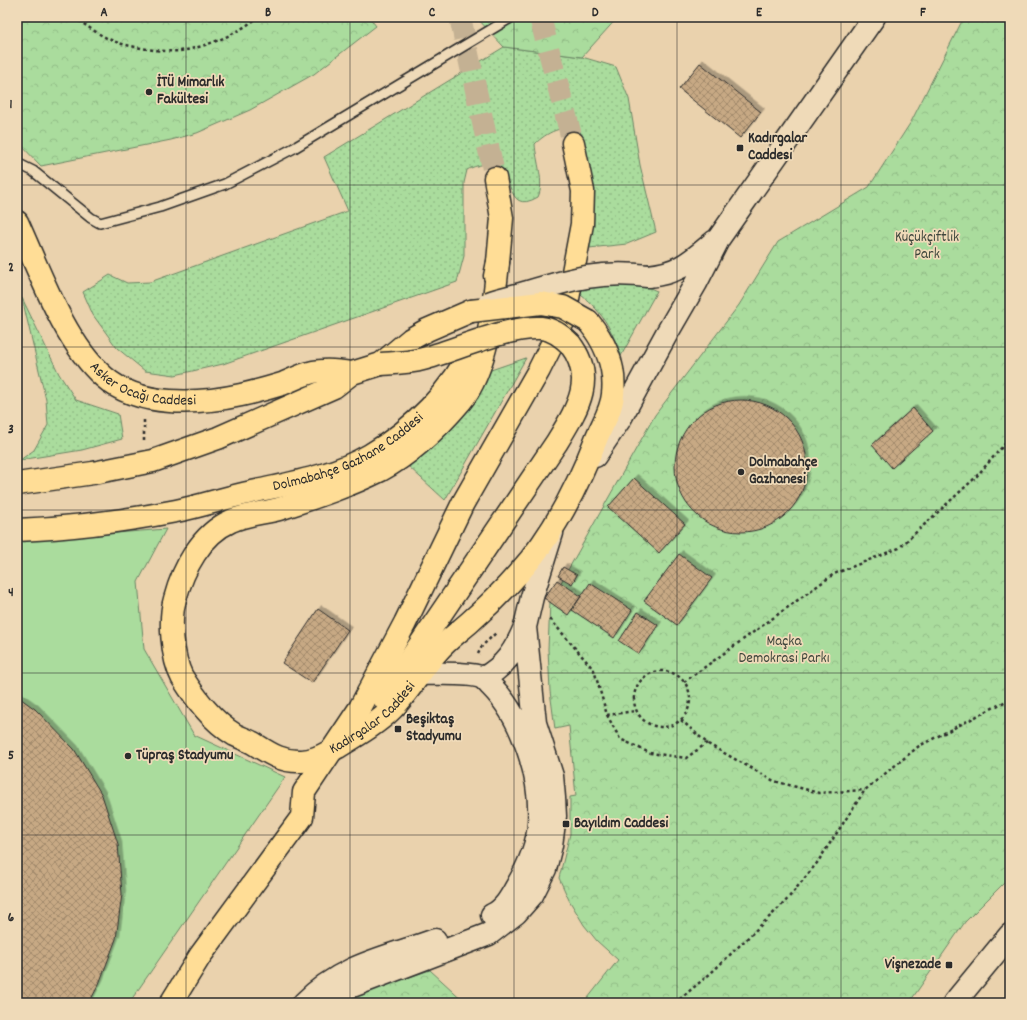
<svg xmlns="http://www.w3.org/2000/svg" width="1027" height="1020" font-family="Dekko,sans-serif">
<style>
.grass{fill:url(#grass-dots);stroke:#6a8464}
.forest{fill:url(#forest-crowns);stroke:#6a8464}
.pitch{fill:#aadc9d;stroke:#6a8464}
.building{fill:url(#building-cross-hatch);stroke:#2b2b2b;filter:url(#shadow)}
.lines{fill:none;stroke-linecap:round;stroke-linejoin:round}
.primary-tunnel{stroke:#c4b193;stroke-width:22;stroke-dasharray:22 11;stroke-linecap:butt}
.service-casing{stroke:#2b2b2b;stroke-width:12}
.secondary-casing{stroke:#2b2b2b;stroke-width:25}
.primary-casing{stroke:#2b2b2b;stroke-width:25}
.path{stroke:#2b2b2b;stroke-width:2.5;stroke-dasharray:3 3;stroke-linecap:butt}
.service{stroke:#efdab8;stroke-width:9}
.secondary{stroke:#efdab8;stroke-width:22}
.primary{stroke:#ffdd96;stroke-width:22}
.secondary-bridge-casing{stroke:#2b2b2b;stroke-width:25;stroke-linecap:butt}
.primary-bridge-casing{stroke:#2b2b2b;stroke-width:25;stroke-linecap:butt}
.secondary-bridge{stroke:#efdab8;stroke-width:22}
.primary-bridge{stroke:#ffdd96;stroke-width:22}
.grid{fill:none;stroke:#2b2b2b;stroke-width:1;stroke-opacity:0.55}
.poi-dot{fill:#2b2b2b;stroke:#efdab8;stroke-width:1.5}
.labels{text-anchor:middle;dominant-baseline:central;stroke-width:3.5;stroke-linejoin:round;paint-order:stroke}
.poi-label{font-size:15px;font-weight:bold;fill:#2b2b2b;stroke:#efdab8;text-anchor:start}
.park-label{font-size:15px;fill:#3e463c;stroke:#efdab8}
.street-label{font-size:15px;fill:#2b2b2b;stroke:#efdab8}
.neatline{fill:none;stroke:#2b2b2b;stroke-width:1.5}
.grid-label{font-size:13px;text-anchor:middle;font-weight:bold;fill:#2b2b2b}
</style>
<defs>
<pattern id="grass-dots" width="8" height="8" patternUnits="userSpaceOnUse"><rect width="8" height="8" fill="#aadc9d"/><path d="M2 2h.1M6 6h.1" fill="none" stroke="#92bd87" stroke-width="1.8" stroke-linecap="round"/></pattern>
<pattern id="forest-crowns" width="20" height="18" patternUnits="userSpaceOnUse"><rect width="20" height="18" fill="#aadc9d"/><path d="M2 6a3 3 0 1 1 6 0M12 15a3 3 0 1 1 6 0" fill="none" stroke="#92bd87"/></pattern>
<pattern id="building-cross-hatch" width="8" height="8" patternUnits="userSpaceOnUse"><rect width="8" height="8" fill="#c7a984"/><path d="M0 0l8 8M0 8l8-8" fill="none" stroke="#a28a6c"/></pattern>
<filter id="shadow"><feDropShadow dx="3.5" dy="-3.5" stdDeviation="0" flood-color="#0004"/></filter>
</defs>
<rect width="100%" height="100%" fill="#ead2ad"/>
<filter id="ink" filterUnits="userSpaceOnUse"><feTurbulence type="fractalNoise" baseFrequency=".025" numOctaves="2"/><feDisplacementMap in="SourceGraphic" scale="8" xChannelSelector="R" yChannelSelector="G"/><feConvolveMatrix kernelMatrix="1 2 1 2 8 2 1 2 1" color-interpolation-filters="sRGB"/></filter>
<g filter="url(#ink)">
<path class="grass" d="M504,47L582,57L616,67L629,99L640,165L656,232L627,244L589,248L590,185L582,136L579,129C562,125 547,132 535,144C536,161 545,183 538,197C502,218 517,163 488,164C480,165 474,166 467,170L464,183V256L457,282L223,364L175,375L145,371L117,348L93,315L83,292L110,275L127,283L150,282L348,211L324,157Z
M585,283L645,286L657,291L621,356C609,322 599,307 570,287Z
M22,298L59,374L76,400L118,414L122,439L82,450L20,460L34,450L48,425L46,400Z
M526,358L445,500L408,466L441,436L488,371Z"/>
<path class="forest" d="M17,17H369L376,26L314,74L250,110L197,133L171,140L41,166L17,141Z
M476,17H618L582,57L504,47Z
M964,17H1010V877L965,922L909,1003H584L618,960L597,941L584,925L569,900L559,878L570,834V797L576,796L569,726L555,729L550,691L548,649L550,602L655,415L739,305L778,242L869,187L911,122Z
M430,970L466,1003H348L368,989H374Z"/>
<path class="pitch" d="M166,529L138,582L144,649L194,735L285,777L129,1003H17V541Z"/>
<path class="building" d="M700,63L761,112L740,138L679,89Z
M675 466a66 66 0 1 1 132 0a66 66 0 1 1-132 0Z
M913,408L933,431L892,468L872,445Z
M634,478L685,524L659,553L608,507Z
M679,554L712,578L677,625L644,601Z
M563,567L577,575L572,584L558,576Z
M557,580L581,596L568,615L544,598Z
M590,583L632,610L614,638L572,610Z
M318,609L348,630L312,683L282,663Z
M638,612L658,625L639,654L619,641Z
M17,696L35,709L74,749L102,795L118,844L122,894L116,939L99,984L89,1003H17Z"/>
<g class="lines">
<path class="primary-tunnel" d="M460,17L495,178
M540,17L573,143"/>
<defs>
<path id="service" d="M17,163L33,171L91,218L100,223L160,207L225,184L294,148L512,17"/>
<path id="secondary" d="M648,276C680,273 691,261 715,241
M595,456L620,419L667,333L696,283L719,238L874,17
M419,674C433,674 472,672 483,678C486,680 489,684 491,686C523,718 542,779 539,823C538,845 528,867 517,886C511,897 504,910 492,915
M483,678C505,667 516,649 525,627
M304,1003C343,964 386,958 435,940
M325,1003L347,988L489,934L516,913L532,895L545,869L551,845L555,816L554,798L552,776L535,723L525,627L532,597L552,533
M954,1003L1010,935"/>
<g id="primary">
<path id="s1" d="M17,222C39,270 64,342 104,377C139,408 199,404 241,395C254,392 269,388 282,384C292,380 303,374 313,372C326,369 340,371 352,373"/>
<path id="s2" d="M498,262C494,303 488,369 461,401C439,427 411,454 381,470C349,486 316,497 282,508C266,513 246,514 231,521C201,534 183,569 175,599C169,619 172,658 182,677C196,699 212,721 235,735C241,738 248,740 253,743C269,753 281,762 301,761C315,761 326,753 338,747C356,736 377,724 392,709C409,692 421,670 437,652C447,640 460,631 471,621C488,606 504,590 518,574C554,535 578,486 597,437C603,423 612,409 613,394C616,367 605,342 588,321"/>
<path d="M495,276L498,262L502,218L495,178"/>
<path d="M17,484L93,473L153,461L218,438L334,387L352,373L381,364L411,339L427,330L471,311"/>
<path id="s3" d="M17,530C70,528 124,521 176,511C202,506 227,497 252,492C292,483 334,476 370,455C414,429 452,391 474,345"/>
<path d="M385,700L392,686L557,442C577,409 597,379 570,344"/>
<path d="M171,1003L200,956L302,817L304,792L360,708L405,623L463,503L539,370L564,320L582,224L583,191L573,143"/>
</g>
</defs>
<use href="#service" class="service-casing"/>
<use href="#secondary" class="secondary-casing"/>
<use href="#primary" class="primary-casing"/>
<path class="path" d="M74,17C88,27 103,38 119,43C136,48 170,54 186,50C211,45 239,33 258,17
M144,441V420
M550,619L594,670L607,715L635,711
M478,654L482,646L497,632
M634 699a28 28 0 1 1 56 0a28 28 0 1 1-56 0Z
M684,682L834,574L899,548L975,478L1010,438
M607,715L620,739L650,753L686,758L707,743
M681,720L708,744L774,781L819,793L865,790
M675,1003L711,973L785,902L817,863L865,790L919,746L1010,699"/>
<use href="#service" class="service"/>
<use href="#secondary" class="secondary"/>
<use href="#primary" class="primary"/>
<defs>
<path id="secondary-bridge" d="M489,303C502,298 515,296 528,292C571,279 602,270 648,276"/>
<path id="primary-bridge" d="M471,311L541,303L563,307L588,321
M381,364C395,363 409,363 423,359C456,350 508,326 541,328C553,329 562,336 570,344"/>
</defs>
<use href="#secondary-bridge" class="secondary-bridge-casing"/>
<use href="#primary-bridge" class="primary-bridge-casing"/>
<use href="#secondary-bridge" class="secondary-bridge"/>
<use href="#primary-bridge" class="primary-bridge"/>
</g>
</g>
<path class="grid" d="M186,17V1003M350,17V1003M514,17V1003M677,17V1003M841,17V1003M17,185H1010M17,347H1010M17,510H1010M17,673H1010M17,835H1010"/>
<g class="poi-dot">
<circle cx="149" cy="92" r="4"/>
<rect x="736" y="144" width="8" height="8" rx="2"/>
<circle cx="741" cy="472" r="4"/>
<rect x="394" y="725" width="8" height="8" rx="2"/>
<circle cx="128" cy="756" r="4"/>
<rect x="562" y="820" width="8" height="8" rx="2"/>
<rect x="945" y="961" width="8" height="8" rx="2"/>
</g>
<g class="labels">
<g class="poi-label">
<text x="157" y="83">İTÜ Mimarlık<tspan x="157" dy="17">Fakültesi</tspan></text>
<text x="748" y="139">Kadırgalar<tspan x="748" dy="17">Caddesi</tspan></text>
<text x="749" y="463">Dolmabahçe<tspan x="749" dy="17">Gazhanesi</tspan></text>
<text x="406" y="720">Beşiktaş<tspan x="406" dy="17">Stadyumu</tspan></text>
<text x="136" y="756">Tüpraş Stadyumu</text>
<text x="574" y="824">Bayıldım Caddesi</text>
<text x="941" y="965" text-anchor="end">Vişnezade</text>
</g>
<g class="park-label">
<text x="927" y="238">Küçükçiftlik<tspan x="927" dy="17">Park</tspan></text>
<text x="784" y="642">Maçka<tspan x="784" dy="17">Demokrasi Parkı</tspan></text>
</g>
<g class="street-label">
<text stroke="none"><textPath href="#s1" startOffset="219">Asker Ocağı Caddesi</textPath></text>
<text stroke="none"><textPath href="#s3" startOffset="344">Dolmabahçe Gazhane Caddesi</textPath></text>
<text stroke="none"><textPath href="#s2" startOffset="826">Kadırgalar Caddesi</textPath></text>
</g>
</g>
<rect width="1027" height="1020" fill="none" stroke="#efdab8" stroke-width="44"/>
<rect x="22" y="22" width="983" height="976" class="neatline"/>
<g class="grid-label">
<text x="104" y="16">A</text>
<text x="268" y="16">B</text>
<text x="432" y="16">C</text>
<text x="595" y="16">D</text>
<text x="759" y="16">E</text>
<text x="923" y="16">F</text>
<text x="11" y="108">1</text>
<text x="11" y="271">2</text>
<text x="11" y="433">3</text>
<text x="11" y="596">4</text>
<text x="11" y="759">5</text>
<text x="11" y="921">6</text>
</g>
</svg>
